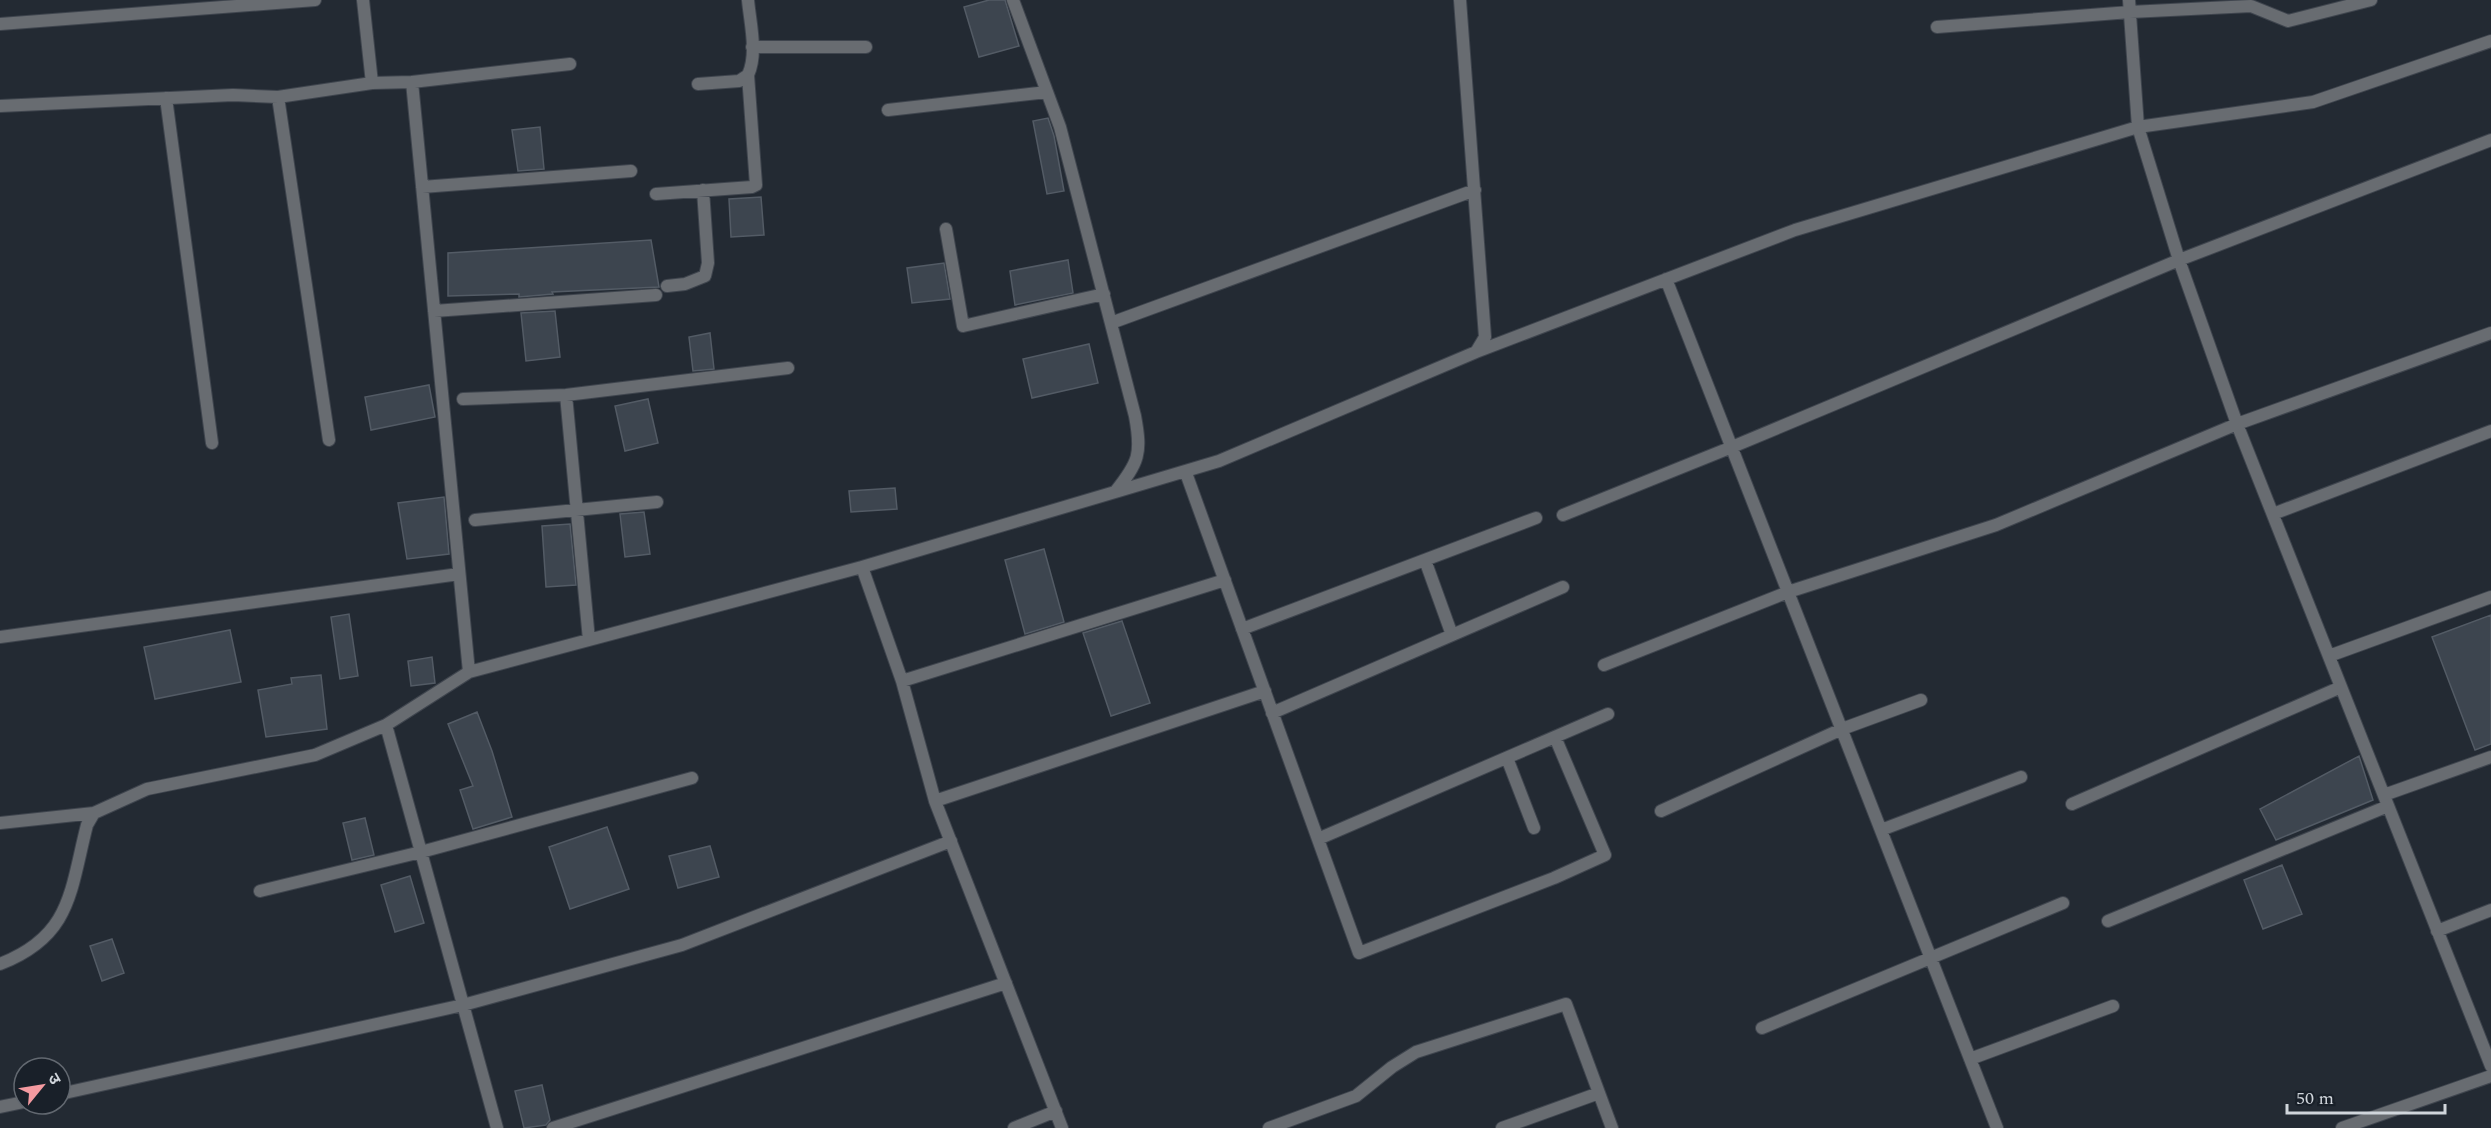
<svg xmlns="http://www.w3.org/2000/svg" width="2491" height="1128" font-family="Spectral,'Noto Sans Devanagari',serif">
<style>
.building{fill:#3d454f;stroke:#535b65;stroke-width:1.5}
.lines{fill:none;stroke-linecap:round;stroke-linejoin:round}
.minor-casing{stroke:#3f454e;stroke-width:14}
.minor{stroke:#686c71;stroke-width:12}
</style>
<rect width="100%" height="100%" fill="#232a33"/>
<path class="building" d="M989,0H1005L1019,46L979,57L964,7Z
M1048,118L1054,136L1064,191L1047,194L1033,121Z
M540,127L544,169L518,171L512,130Z
M761,197L764,235L731,237L729,199Z
M651,240L659,287L552,292L553,294L519,297V294L448,296V253Z
M1068,260L1073,293L1015,305L1010,271Z
M944,263L950,299L912,303L907,268Z
M555,311L560,357L526,361L521,313Z
M710,333L714,369L693,371L689,337Z
M1089,344L1098,383L1032,398L1023,359Z
M429,385L435,417L371,430L365,397Z
M648,399L658,443L625,451L615,406Z
M895,488L897,509L851,512L849,491Z
M444,497L449,554L407,559L398,503Z
M644,512L650,554L625,557L620,514Z
M570,524L576,585L546,587L542,526Z
M1044,549L1064,622L1025,634L1005,560Z
M349,614L358,676L340,679L331,617Z
M2491,615V744L2475,750L2432,637Z
M1122,621L1150,703L1111,716L1083,633Z
M230,630L241,682L155,699L144,647Z
M432,657L435,683L411,686L408,661Z
M321,675L327,729L266,737L258,690L292,684L291,678Z
M477,712L492,751L512,817L473,829L460,790L473,786L448,724Z
M2359,756L2373,800L2276,840L2260,809Z
M365,818L374,855L352,860L343,823Z
M607,827L629,889L570,909L549,847Z
M710,846L719,877L678,888L669,856Z
M2282,865L2302,914L2263,929L2244,880Z
M410,876L424,923L395,932L381,885Z
M112,939L124,973L102,981L90,946Z
M542,1085L550,1120L546,1125L524,1128L515,1091Z"/>
<g class="lines">
<defs>
<path id="minor" d="M363,0L372,83
M1013,0L1060,127L1135,416C1142,454 1139,462 1115,492L862,567L902,681L935,801L1062,1128
M2129,0L2138,127L2179,260L2237,424L2491,1066
M0,24L315,0
M1937,27L2130,12L2251,6L2288,21L2371,0
M752,47H866
M412,82L570,64
M698,84L739,81L748,75
M278,97L329,440
M166,98L212,443
M0,106L233,95L278,97L372,83L412,82L469,672
M888,110L1047,92
M422,187L631,171
M656,194L752,187L756,185L748,75C758,53 750,23 748,0
M946,229L963,326L1104,294
M1666,279L1997,1128
M667,286L685,284L705,276L708,263L703,190
M434,311L656,295
M1111,323L1475,190
M1476,352L1795,230L2138,127L2313,102L2491,41
M566,395L589,640
M463,399L566,395L788,368
M1186,473L1359,953L1554,878L1605,855L1555,737
M1115,492L1219,461L1476,352L1485,337L1460,0
M2273,514L2491,431
M1563,515L1732,447L2179,260L2491,140
M475,520L657,502
M1425,560L1452,635
M1242,629L1536,518
M0,637L459,574
M2329,656L2491,597
M1604,665L1788,592L1996,525L2237,424L2491,333
M902,681L1225,580
M1272,713L1563,587
M386,725L497,1128
M1507,758L1534,828
M2384,795L2491,757
M935,801L1265,691
M2072,804L2341,687
M1661,811L1842,729L1921,700
M0,823L94,813
M1881,830L2021,777
M1318,839L1608,714
M260,891L421,852L692,778
M2108,921L2388,806
M2437,931L2491,910
M0,964C72,936 70,891 87,825L94,813L147,789L315,755L386,725L469,672L862,567
M1762,1028L2063,903
M1970,1059L2113,1006
M60,1094L463,1005L682,945L951,841
M0,1107L24,1102
M553,1128L1006,983
M1014,1128L1056,1111
M1269,1128L1356,1096L1392,1067L1416,1052L1566,1004L1612,1128
M1502,1128L1599,1093
M2342,1128L2491,1076"/>
</defs>
<use href="#minor" class="minor-casing"/>
<use href="#minor" class="minor"/>
</g>
<g transform="translate(42 1086) rotate(60)"><circle r="28" fill="#192029" stroke="#626870" stroke-width="1.5"/>
<path d="M0-4.5L10 22L0 15L-10 22Z" fill="#f49aa0"/>
<text y="-9" font-size="16" font-weight="bold" text-anchor="middle" fill="#d0d5db">उ</text>
</g>
<path d="M2287 1104v9h158v-9" fill="none" stroke="#d0d5db" stroke-width="3"/>
<text x="2296" y="1104" font-size="18" fill="#d0d5db" stroke="#192029" stroke-width="4.5" paint-order="stroke">50 m</text>
</svg>
